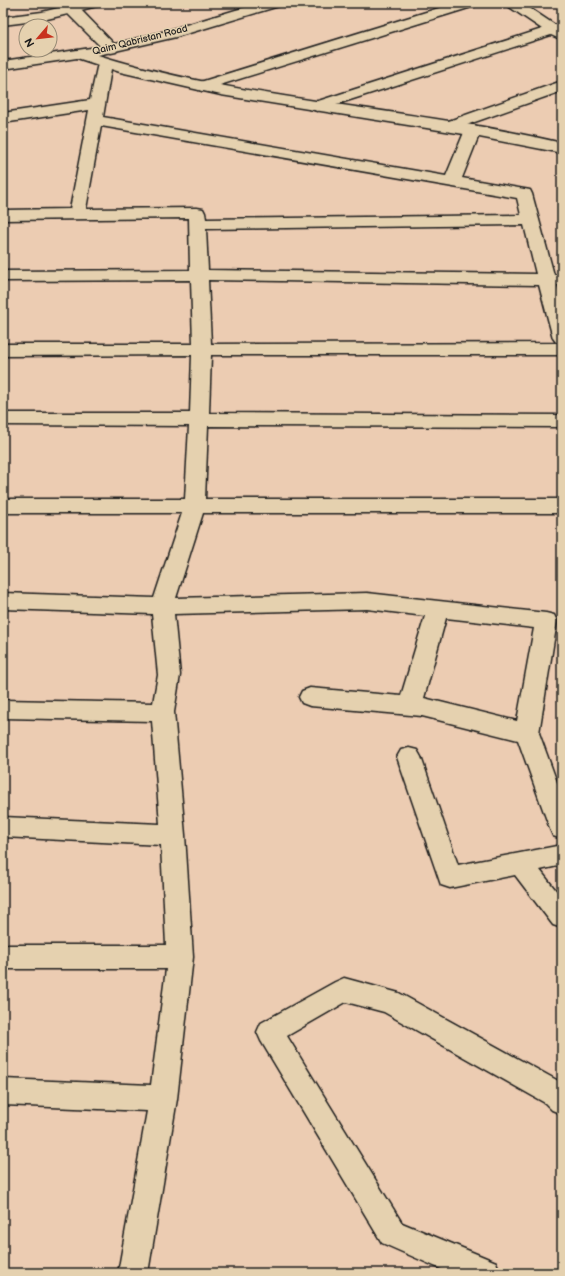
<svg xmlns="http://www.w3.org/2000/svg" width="565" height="1276" font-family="'Balsamiq Sans',sans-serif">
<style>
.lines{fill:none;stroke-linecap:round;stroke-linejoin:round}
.street-casing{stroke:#1c1c1c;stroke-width:3}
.secondary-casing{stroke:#1c1c1c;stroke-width:3}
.street{fill:#e5d1af;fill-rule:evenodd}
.secondary{fill:#e5d1af;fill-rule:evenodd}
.labels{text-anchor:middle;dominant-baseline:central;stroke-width:3;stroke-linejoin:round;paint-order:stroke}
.far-street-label{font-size:10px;fill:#1c1c1c;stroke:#e5d1af}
</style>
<rect width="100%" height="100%" fill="#ecccb2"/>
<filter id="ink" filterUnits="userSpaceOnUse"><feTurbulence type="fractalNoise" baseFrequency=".025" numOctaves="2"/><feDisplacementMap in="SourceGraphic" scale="8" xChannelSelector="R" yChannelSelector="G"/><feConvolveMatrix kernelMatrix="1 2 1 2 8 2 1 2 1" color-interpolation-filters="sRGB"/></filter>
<g filter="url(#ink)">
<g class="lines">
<defs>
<path id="street" d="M59,3H99L97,6L81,10L116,46L118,49L116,52L111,53L106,52L68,14L43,20L3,25V17L42,12L62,7Z
M455,3H477L475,6L207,89L202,91L197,89L194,86L197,83Z
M506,3H522L555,25L562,23V40L551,35L322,109L317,111L312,109L309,106L312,103L542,29L508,6Z
M105,59L110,60L112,63L103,117L446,176L465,130L467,127L473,125L479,127L481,130L462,178L530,190L532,194L554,275H562V285H557L562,304V355H211L209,413L562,415V427L208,426L205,499H562V513H203L176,598L367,593L546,613L554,615L557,621L539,733L562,796V839L553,836L550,829L518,740L422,716L310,706L302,703L299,697L302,691L310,688L401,696L425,616L367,609L174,614L180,675L174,712L185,835L193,957L177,1099L148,1273H118L147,1111L3,1105V1079L151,1085L166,969H3V945H166L161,845L3,837V817L160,824L152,721L3,718V700L153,703L158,675L152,614L3,609V593L154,598L182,513H3V499H185L189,426L3,425V413H190L192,355L3,356V344H193L191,280L3,281V271L190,270L189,218L3,220V210L70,209L89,110L3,123V113L90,100L98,63L100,60ZM101,126L517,198L521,215L206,219L205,213L203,209L197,208L86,209ZM524,225L536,274L208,270L206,229ZM208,280L539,285L553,338L556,342L560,343L211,344ZM446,618L534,628L517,721L424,698Z
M562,81V91L455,129L449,131L443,129L441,126L443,123Z
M409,748L417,750L421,757L458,865L562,845V865L540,870L562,898V928L553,925L515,875L450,888L441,885L397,757L401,750Z
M344,978L399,993L562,1083V1114L552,1110L545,1103L384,1012L346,1002L287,1036L402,1223L496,1262L500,1273H450L382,1243L261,1041L257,1032L261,1023L335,982Z"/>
<path id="secondary" d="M259,3H281L279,6L176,37L98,55C249,102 409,107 562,143V153L464,134L221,95L120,72L77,58L3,69V61L111,45L166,31Z"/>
</defs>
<use href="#street" class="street-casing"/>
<use href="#secondary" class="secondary-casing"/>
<use href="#street" class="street"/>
<use href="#secondary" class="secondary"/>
</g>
</g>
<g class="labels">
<g class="far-street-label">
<text transform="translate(140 40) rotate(-14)">Qaim Qabristan Road</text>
</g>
</g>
<rect width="565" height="1276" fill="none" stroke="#e5d1af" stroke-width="16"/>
<rect x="8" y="8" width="549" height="1260" fill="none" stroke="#1c1c1c" stroke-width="1.5" filter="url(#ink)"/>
<g transform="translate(38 38) rotate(242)"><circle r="19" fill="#e5d1af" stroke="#958974"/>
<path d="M0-3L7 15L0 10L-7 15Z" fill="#c8321e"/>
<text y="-6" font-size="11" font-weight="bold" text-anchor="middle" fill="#1c1c1c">N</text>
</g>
</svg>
